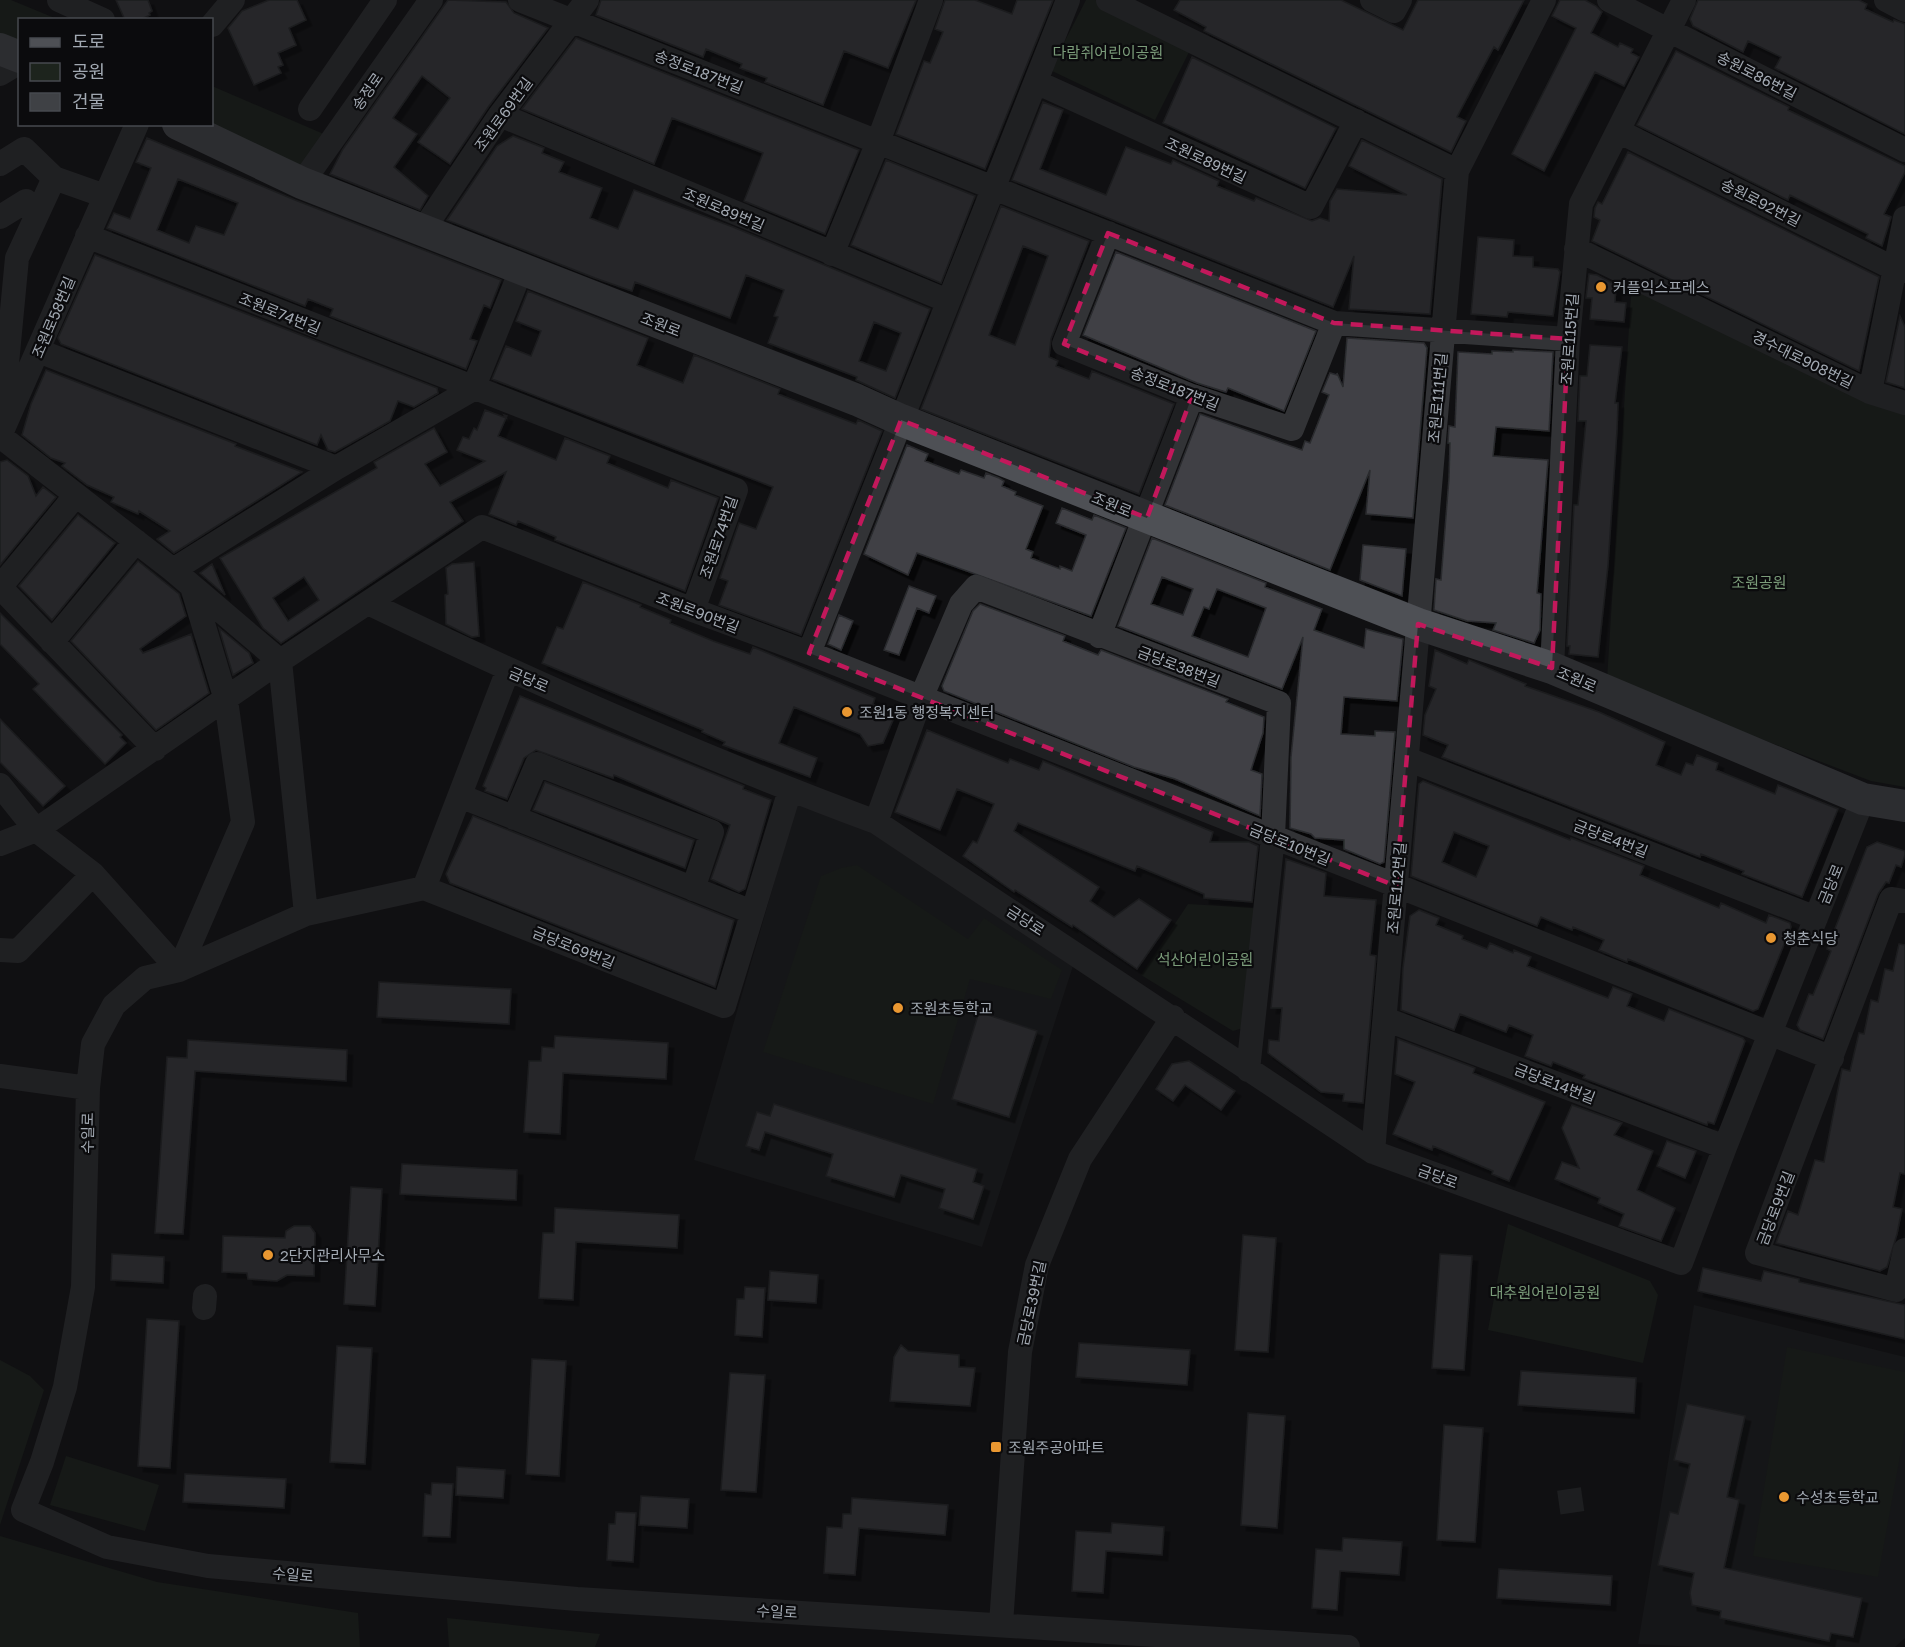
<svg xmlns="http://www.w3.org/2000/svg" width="1905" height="1647" font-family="'Golos Text','Noto Sans KR',sans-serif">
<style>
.built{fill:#1c1d1f}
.green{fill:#1d241d}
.building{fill:#3f4145;stroke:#2a2b2e;stroke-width:1.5;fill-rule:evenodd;filter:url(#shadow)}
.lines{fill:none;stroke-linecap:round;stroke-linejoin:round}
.minor-tunnel{stroke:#2d2f32;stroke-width:24;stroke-dasharray:24 12;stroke-linecap:butt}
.minor{stroke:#323336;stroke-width:24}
.major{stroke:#4e5055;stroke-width:32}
.marked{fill:none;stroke:#c2185b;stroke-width:4.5;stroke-dasharray:12 8;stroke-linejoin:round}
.poi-dot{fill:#e99731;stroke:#0b0b0d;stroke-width:2}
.labels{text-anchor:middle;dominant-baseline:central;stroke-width:4.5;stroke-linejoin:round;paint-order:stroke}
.park-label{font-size:15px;fill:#7b9c7a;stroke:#0b0b0d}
.street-label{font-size:15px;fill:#a2a9b2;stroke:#0b0b0d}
.poi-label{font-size:15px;fill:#a2a9b2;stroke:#0b0b0d;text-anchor:start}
</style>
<defs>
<filter id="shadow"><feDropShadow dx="5.5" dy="5.5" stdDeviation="0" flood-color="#0009"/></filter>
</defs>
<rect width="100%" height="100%" fill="#101012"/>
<path class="built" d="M798,800L857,824L1074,963L982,1247L694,1160Z
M1694,1305L1905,1357V1638L1895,1647H1697L1638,1644Z"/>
<path class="green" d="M0,0H11L57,19L20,20L19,48L0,40Z
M1086,0H1098L1190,50L1155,120L1050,70Z
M212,86L326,135L303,168L212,124Z
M1632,279L1905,410V787L1871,781L1607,680Z
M857,865L968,939L984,918L1062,970L1051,999L970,979L933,1104L763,1052L821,876L841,868Z
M1188,904L1256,908L1243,1028L1233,1031L1141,975Z
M1508,1224L1650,1281L1658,1295L1643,1363L1488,1330Z
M1787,1347L1905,1372V1429L1878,1577L1753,1556Z
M0,1360L30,1376L44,1390L0,1525Z
M66,1456L159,1485L145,1531L50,1505Z
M0,1536L157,1582L358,1613L360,1647H0Z
M447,1618L600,1634L595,1647H449Z"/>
<path class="building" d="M116,0H148L152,11L149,13L150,15L140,20H125Z
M269,0H297L306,20L289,28L296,45L278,53L283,65L278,67L281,73L254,85L228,28L242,11Z
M448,0L506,2L514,13L548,28L489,106L450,164L418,142L450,98L422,76L393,118L417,134L394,167L428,196L420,210L330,174L343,149Z
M601,0H916L888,68L844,51L823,105L765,82L767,78L740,68L742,64L706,49L703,57L596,15Z
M945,0H975L1012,14L1017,0H1053L985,169L896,134L924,61L930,63L943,32L935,29Z
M1180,0H1341L1403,30L1418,0H1524L1498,50L1494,47L1457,117L1466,121L1451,152L1204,31L1206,27L1174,10Z
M1560,0H1585L1596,6L1602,12L1591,33L1618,47L1620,43L1633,49L1631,53L1639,57L1624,86L1595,72L1544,171L1512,154L1576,28L1552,16Z
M1698,0H1859L1867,4L1865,9L1893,22L1894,20L1905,24V134L1775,68L1781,57L1748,41L1743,52L1693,26L1690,19Z
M576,38L859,150L825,234L744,201L763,153L672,118L654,164L522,109Z
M1676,51L1789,107L1788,110L1905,166V172L1884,214L1891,217L1882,246L1866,238L1868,234L1790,195L1788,200L1637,125Z
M1192,57L1336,128L1305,188L1163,123Z
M1043,102L1063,110L1040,169L1106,195L1126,147L1171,164L1173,160L1177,162L1219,181L1217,186L1254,201L1256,198L1312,221L1320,218L1329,221L1330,201L1337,189L1407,195L1349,166L1362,140L1442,179L1430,314L1349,309L1354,256L1333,307L1012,180Z
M513,136L544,148L542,153L564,162L559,172L602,188L590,218L618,229L634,190L733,227L930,309L895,398L856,380L857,377L768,343L778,317L774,316L784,290L746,275L730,318L635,282L632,291L595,278L447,220L497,146ZM874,322L901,333L886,371L859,361Z
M147,138L295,200L501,280L490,308L484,305L470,339L477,341L466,369L330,316L333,309L308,299L305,306L107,228L114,213L130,219L151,168L136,162ZM178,179L238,203L224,235L196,226L189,243L157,230Z
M1628,152L1879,277L1859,371L1592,241L1600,220L1594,217L1595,208L1598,202L1602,204Z
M886,160L975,196L941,283L851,245Z
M1001,206L1089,241L1051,339L1049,357L1058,361L1056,366L1089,379L1092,371L1174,404L1139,494L921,409ZM1023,246L1048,256L1015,345L989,335Z
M1478,237L1514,240L1513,256L1533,257V267L1558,269L1560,272L1553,316L1508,312L1507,317L1471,314Z
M1116,252L1316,331L1284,411L1228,388L1226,392L1197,383L1083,335Z
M95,255L437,388L438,393L414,407L398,401L390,421L335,452L328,450L321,435L317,445L61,344L58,338Z
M1589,274L1597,275L1616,285L1615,302L1626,303L1624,322L1590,319L1592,298H1586Z
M528,291L648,338L637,365L683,383L694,355L780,389L778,394L856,424L858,420L882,431L801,635L719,605L728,581L720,578L739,523L756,529L773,487L492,379L506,346L531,356L541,331L516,321Z
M1900,316L1905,327V388L1886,382Z
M1347,338L1424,343L1427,348L1413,518L1366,514L1370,470L1330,570L1165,505L1200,414L1302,450L1305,441L1310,443L1329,395L1322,392L1330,373L1337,375V373L1343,387Z
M1590,345L1622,347L1615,403H1618L1617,430L1608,565L1598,657L1569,654L1570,646H1567L1574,505H1578L1586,421H1578L1580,376H1587Z
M1513,350L1553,352L1549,431L1496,427L1493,456L1548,460L1537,593L1541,594L1540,630L1534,643L1493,630L1496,623L1467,621L1434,610L1436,579L1441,580L1449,478L1450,443H1448L1449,426L1455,427L1458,352L1492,354V351L1513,352Z
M46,370L236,444L235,446L302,472L174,553L157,539L170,531L139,511L138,514L111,502L114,497L87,485L62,466L65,463L51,458L22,435L31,404Z
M485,410L506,418L504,415L507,416L498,436L556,460L565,438L610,456L607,463L668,488L671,480L718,498L685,591L555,540L556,537L518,521L516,525L489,514L506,472L450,502L463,521L281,643L263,628L220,558L377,468L374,462L434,428L447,452L425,464L440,486L485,461L457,450L463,437L469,439L474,428L477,430ZM304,577L319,600L288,621L273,598Z
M907,445L928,454L925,461L959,474L961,470L984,478L986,473L999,478L1004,481L1002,486L1016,492L1015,495L1043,506L1026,549L1033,552L1031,558L1060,569V566L1072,571L1086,535L1056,523L1062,508L1092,520L1094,515L1126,528L1091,616L917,553L908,575L864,554Z
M7,460L28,476L36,496L43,487L56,497L0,565V462Z
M78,515L115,543L52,620L19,586Z
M1152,538L1266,583L1265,587L1322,609L1314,630L1364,648L1366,629L1403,639L1397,701L1344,697L1341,734L1375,736V731L1395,732L1384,862L1380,864L1344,849V840L1315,838L1311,834L1290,828L1291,757L1303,637L1282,689L1118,626ZM1162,577L1193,589L1183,615L1151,604ZM1217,589L1266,608L1248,657L1192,636L1204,607L1209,609Z
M1363,545L1406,549L1402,596L1360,580Z
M138,561L179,594L186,616L140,649L143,653L191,634L209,693L156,730L71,641Z
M474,562L479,636L472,637L446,624L445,595L448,594L446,568L452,564Z
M212,564L225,595L200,573Z
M583,582L641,605L640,607L671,620L670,623L713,641L750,654L753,647L875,698L873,704L896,713L883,743L868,746L860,734L794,707L779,743L817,758L810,777L723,745L725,742L702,732L703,730L542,663L557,627L563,629Z
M909,586L936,596L929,613L917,608L899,655L884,650Z
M980,604L1065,636L1063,641L1098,655L1101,650L1228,699L1226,702L1264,717L1263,733L1251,770L1262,774L1260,816L1175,779L1134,767L944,691L942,686L973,611Z
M0,613L122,735L120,737L126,743L105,764L33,689L39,684L0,644Z
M839,615L853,621L841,650L828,644Z
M219,628L249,653L253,663L233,675Z
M1435,650L1467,664L1469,660L1526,684L1525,686L1599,712L1665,742L1656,765L1681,775L1686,763L1693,765L1697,755L1718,763L1716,770L1775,794L1778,785L1838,809L1802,897L1742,874L1744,871L1701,854L1700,857L1442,757L1448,745L1423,735L1425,715L1436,689L1429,686Z
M520,696L744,786L743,789L771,800L745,889L739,892L711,879L730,825L614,775L613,778L536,750L524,758L507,799L485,791L486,788L483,786Z
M0,719L65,786L43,806L0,762Z
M927,730L1008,763L1010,759L1039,770L1043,761L1213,832L1210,842H1249L1258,846L1252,902L1204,898V894L1137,866L1135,871L1018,823L1014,831L1099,887L1090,901L1114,917L1139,899L1171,920L1137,969L1073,925L1072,927L1015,890L1014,892L963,856L973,841L977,843L994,804L957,789L940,830L895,812Z
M1423,781L1570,840L1571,838L1644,866L1640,875L1719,908L1721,903L1766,923L1769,915L1790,923L1791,927L1758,1009L1753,1011L1628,959L1627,962L1599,950L1604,940L1573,927L1572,930L1541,917L1537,926L1411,876L1419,784ZM1454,832L1489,846L1476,877L1442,862Z
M545,782L694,840L685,868L533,810Z
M473,816L734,920L715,987L450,883L446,874Z
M1877,842L1905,851V855L1901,867L1896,865L1889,883L1886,882L1878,894L1823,1039L1800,1030L1797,1025L1809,994L1813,995L1831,951L1827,949L1867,847Z
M1286,859L1326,873L1324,896L1376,900L1370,955L1376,956L1363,1103L1343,1101L1344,1094L1321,1092L1268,1053L1269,1040L1279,1041L1282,1008H1271Z
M1419,910L1439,918L1436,925L1463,936L1462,939L1487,949L1490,943L1513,953L1514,950L1531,957L1527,966L1592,992L1608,998L1613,987L1632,994L1627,1006L1664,1021L1669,1009L1743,1038L1745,1041L1714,1124L1708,1122L1707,1125L1583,1078L1585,1075L1553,1062L1551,1066L1525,1056L1533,1035L1509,1025L1506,1032L1460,1014L1454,1030L1401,1010L1403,968L1410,916Z
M1899,944L1905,945V1174L1900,1173L1893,1207L1902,1209L1897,1234L1887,1267L1880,1271L1776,1243L1788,1211L1798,1215L1815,1160L1824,1162L1842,1069L1850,1071L1859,1033L1864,1034L1871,1000L1878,1002L1885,969L1893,971Z
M379,982L511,989L509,1024L377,1017Z
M979,1012L1037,1031L1009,1117L952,1099Z
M555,1036L668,1043L666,1079L563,1073L560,1134L524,1132L529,1061H541L542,1047L554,1048Z
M1398,1039L1475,1068L1473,1073L1545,1102L1509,1181L1492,1174L1493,1171L1433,1146L1432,1150L1393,1134L1415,1082L1395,1074Z
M188,1040L347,1050L346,1081L195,1071L183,1234L155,1233L167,1057L187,1058Z
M1189,1061L1235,1091L1221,1110L1185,1085L1173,1101L1156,1089L1172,1064Z
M774,1104L977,1169L973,1182L984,1186L973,1219L939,1208L945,1189L901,1175L894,1197L826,1176L833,1154L765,1132L759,1150L746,1146L757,1112L770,1116Z
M1572,1105L1622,1123L1614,1135L1653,1151L1637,1190L1675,1208L1661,1241L1619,1226L1624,1214L1598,1203L1600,1198L1555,1179L1562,1162L1579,1168L1562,1128Z
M1667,1141L1696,1151L1685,1178L1657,1166Z
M402,1164L517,1170L516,1200L400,1194Z
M351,1187L382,1189L375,1306L344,1304Z
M555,1208L679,1215L677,1248L576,1242L573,1300L539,1298L543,1233H554Z
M294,1226H310L315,1233L314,1276L287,1275L277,1281L248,1279L247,1273L222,1272L223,1236L285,1238L286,1231Z
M1243,1235L1276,1238L1268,1352L1235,1350Z
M112,1254L164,1257L163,1283L111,1280Z
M1440,1254L1472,1256L1464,1370L1432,1368Z
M1703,1268L1761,1281L1764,1271L1799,1279V1282L1905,1305V1339L1698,1291Z
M770,1271L818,1275L816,1303L768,1300Z
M745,1287L765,1288L762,1337L735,1335L737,1299H744Z
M147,1319L179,1321L170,1468L138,1466Z
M1079,1343L1190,1350L1187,1385L1076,1377Z
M901,1345L908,1351L959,1355V1367L975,1368L970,1406L890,1401L894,1357Z
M337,1346L372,1348L365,1464L330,1462Z
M532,1359L566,1361L559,1476L526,1474Z
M1521,1371L1636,1378L1634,1413L1518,1405Z
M730,1373L765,1375L756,1492L721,1490Z
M1687,1404L1745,1416L1727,1497L1739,1500L1724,1568L1862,1598L1853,1637L1831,1633L1829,1641L1720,1618L1721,1611L1692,1605L1690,1593L1694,1573L1658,1565L1670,1512L1678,1514L1690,1464L1674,1460Z
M1248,1413L1285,1416L1277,1528L1241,1525Z
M1444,1425L1483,1428L1475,1542L1437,1540Z
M457,1467L505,1470L503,1498L456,1495Z
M185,1474L286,1479L284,1508L183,1502Z
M432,1483L453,1484L450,1537L423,1536L425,1494L431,1495Z
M641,1496L689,1499L687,1528L639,1525Z
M852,1498L948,1505L945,1535L859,1528L855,1575L824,1573L827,1527L842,1528L843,1514H851Z
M616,1512L636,1513L633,1562L607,1560L609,1524H615Z
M1112,1523L1164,1527L1162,1555L1106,1551L1103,1593L1072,1591L1076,1531L1111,1533Z
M1343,1538L1402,1542L1399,1575L1340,1571L1337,1610L1312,1608L1316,1549L1342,1551Z
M1499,1569L1612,1576L1610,1605L1497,1598Z"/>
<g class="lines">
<path class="minor-tunnel" d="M1569,1489L1574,1524"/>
<path class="minor" d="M59,0L103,20
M520,0L1334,323L1568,339
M1108,0L1457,171
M1372,0L1394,11L1400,0
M1609,0L1905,150
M1886,0L1905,10
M212,25L233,0
M0,74L20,62
M1036,82L1311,207L1356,121
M310,109L385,0
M500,115L948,301
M1618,131L1895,269L1905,271
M0,164L24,149L54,178L105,196
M302,183L431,0
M0,217L26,201
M423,230L500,115L587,0
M1108,233L1064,344L1192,396L1292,429L1334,323
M87,236L736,490L693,610
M1576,249L1870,392L1905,403
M832,254L878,142L931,0
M39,351L336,468
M1870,392L1905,218
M2,416L17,258L54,178
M0,436L173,570L280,661L306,914
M0,436L137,124
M173,570L336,468L473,389L521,270
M0,587L155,749
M0,587L76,495
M368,603C534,683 703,758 876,822L1373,1152L1681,1263L1725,1147L1863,799
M1099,636L1192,396
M52,642L136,541
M809,653L1068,0
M1552,668L1568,339L1581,204L1684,0
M508,670L424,888L306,914L179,970L145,978L114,1005L93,1044L88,1088L83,1287L65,1387L42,1462L23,1510L107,1547L208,1566L577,1599L1348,1647
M1407,759L1816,918
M0,785L36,830L93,874L179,970L243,822L226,700L193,590
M460,796L752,912
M514,818L537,764L712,832L693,889
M876,822L921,698L961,604L976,587L1279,703L1273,837L1248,1070
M0,844L36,830L280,661L482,527L693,610L809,653L1832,1058
M424,888L724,1006L790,790
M1905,901L1891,899L1757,1253L1896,1290L1905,1250
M0,950L18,951L93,874
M1385,1019L1725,1147
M0,1076L88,1088
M1373,1152L1457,171L1544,0
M204,1308L205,1296
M1001,1624L1020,1352L1037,1265L1080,1159L1173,1017"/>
<path class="major" d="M0,49L20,57
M178,124L302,183L857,400L901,420L1418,624L1552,668L1863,799L1905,806"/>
</g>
<path d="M0 0H1905V1647H0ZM1108,233L1334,323L1568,339L1552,668L1418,624L1396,886L809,653L901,420L1147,518L1192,396L1064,344Z" fill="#101012" fill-opacity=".55" fill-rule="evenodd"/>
<path class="marked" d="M1108,233L1334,323L1568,339L1552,668L1418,624L1396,886L809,653L901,420L1147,518L1192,396L1064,344Z"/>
<g class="poi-dot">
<circle cx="1601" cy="287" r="6"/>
<circle cx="847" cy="712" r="6"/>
<circle cx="1771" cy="938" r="6"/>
<circle cx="898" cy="1008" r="6"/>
<circle cx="268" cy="1255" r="6"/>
<rect x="990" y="1441" width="12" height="12" rx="3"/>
<circle cx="1784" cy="1497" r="6"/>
</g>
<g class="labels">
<g class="park-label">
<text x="1108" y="52">다람쥐어린이공원</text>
<text x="1759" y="582">조원공원</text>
<text x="1205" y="959">석산어린이공원</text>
<text x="1545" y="1292">대추원어린이공원</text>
</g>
<g class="street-label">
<text transform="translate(699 71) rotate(21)">송정로187번길</text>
<text transform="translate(1757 75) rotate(27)">송원로86번길</text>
<text transform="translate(367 91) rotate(-55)">송정로</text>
<text transform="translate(503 114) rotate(-54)">조원로69번길</text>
<text transform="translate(1206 160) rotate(25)">조원로89번길</text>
<text transform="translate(1761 202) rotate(27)">송원로92번길</text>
<text transform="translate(724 209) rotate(23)">조원로89번길</text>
<text transform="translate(280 313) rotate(22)">조원로74번길</text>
<text transform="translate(53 317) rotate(-67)">조원로58번길</text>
<text transform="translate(661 324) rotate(21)">조원로</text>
<text transform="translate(1569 339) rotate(-86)">조원로115번길</text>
<text transform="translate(1803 359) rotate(26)">경수대로908번길</text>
<text transform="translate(1175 388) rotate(21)">송정로187번길</text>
<text transform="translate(1437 398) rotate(-85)">조원로111번길</text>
<text transform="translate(1112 504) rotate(22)">조원로</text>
<text transform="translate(718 537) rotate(-71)">조원로74번길</text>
<text transform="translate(698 612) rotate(21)">조원로90번길</text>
<text transform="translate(1179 666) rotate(21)">금당로38번길</text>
<text transform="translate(529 679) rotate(23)">금당로</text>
<text transform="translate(1577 679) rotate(23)">조원로</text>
<text transform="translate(1611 838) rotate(21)">금당로4번길</text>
<text transform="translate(1290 844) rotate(22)">금당로10번길</text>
<text transform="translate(1830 884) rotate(-68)">금당로</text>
<text transform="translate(1396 888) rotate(-85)">조원로112번길</text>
<text transform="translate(1026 920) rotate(33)">금당로</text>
<text transform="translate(574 947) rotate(22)">금당로69번길</text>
<text transform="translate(1555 1083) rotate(21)">금당로14번길</text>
<text transform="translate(87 1133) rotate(-89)">수일로</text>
<text transform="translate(1438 1176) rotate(20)">금당로</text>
<text transform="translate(1775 1208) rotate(-69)">금당로9번길</text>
<text transform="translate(1031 1303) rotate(-78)">금당로39번길</text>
<text transform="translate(293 1574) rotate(5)">수일로</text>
<text transform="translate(777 1611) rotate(3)">수일로</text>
</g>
<g class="poi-label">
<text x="1613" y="287">커플익스프레스</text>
<text x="859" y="712">조원1동 행정복지센터</text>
<text x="1783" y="938">청춘식당</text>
<text x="910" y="1008">조원초등학교</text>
<text x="280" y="1255">2단지관리사무소</text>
<text x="1008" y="1447">조원주공아파트</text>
<text x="1796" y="1497">수성초등학교</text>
</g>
</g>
<rect x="18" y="18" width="195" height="108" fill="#0b0b0d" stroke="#474a4f" stroke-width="1.5"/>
<rect x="30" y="38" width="30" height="9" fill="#4e5055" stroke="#474a4f" stroke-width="1.5"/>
<text x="72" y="48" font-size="18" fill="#a2a9b2">도로</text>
<rect x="30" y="63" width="30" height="18" fill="#1d241d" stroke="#474a4f" stroke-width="1.5"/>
<text x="72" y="78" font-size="18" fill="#a2a9b2">공원</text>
<rect x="30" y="93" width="30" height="18" fill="#3f4145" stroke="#474a4f" stroke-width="1.5"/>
<text x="72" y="108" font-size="18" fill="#a2a9b2">건물</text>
</svg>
